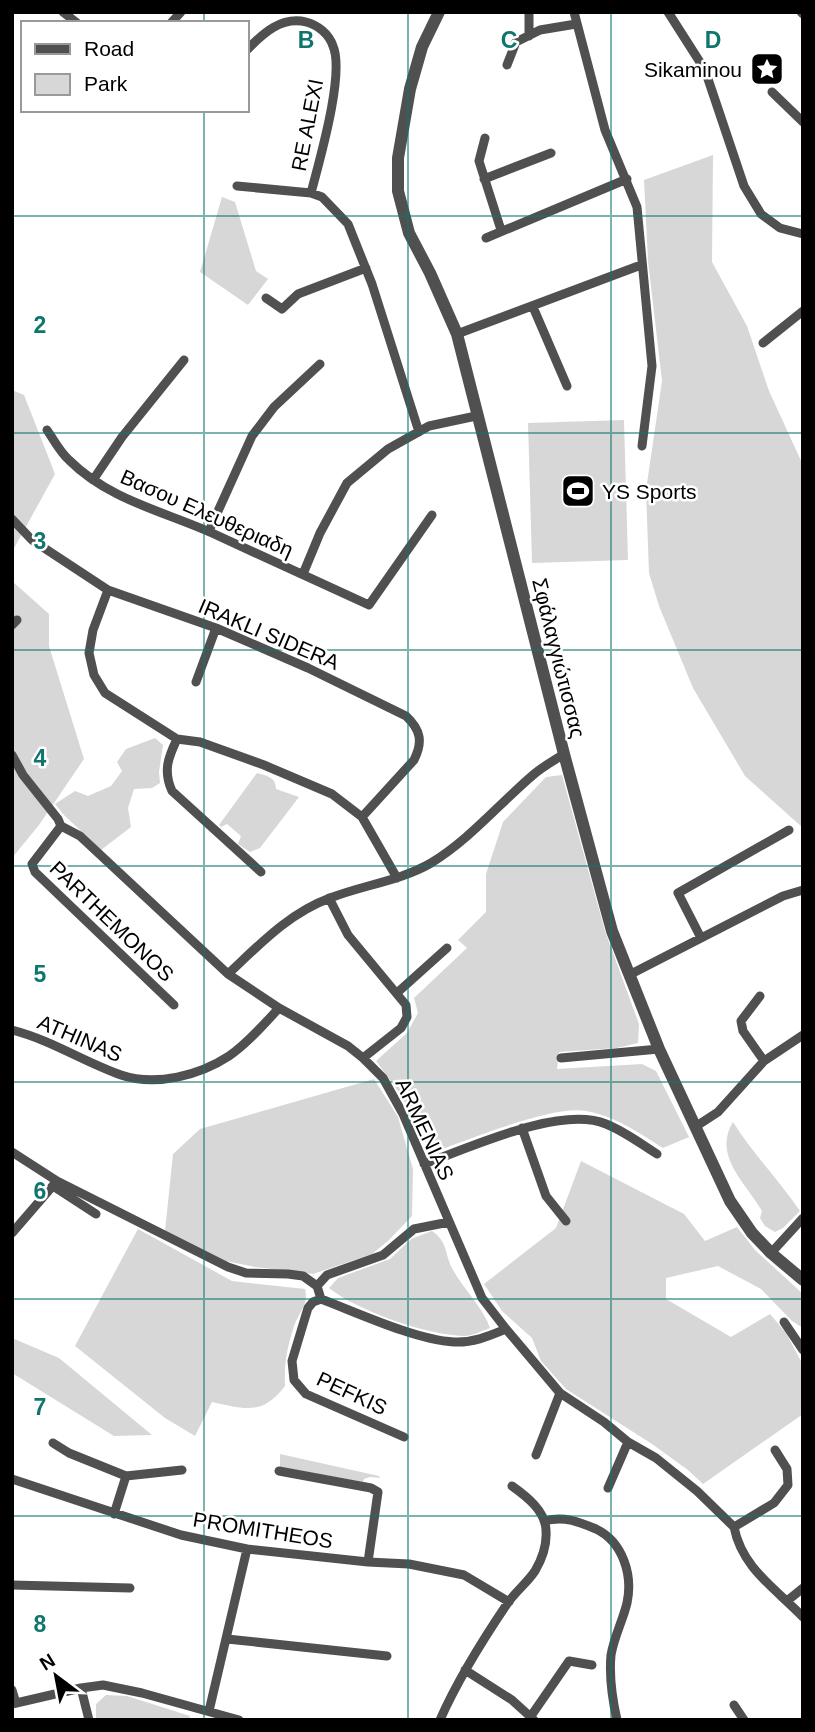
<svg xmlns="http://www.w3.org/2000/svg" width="815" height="1732" font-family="Helvetica,sans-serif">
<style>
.green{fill:#d7d7d7}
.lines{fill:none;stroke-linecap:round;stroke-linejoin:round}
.minor{stroke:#505050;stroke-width:9}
.tertiary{stroke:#505050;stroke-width:12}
.grid{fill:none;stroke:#0f766e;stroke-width:2;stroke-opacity:0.55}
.labels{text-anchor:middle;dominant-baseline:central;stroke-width:5;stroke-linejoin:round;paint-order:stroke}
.poi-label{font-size:21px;fill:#000;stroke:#fff;text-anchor:end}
.street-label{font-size:21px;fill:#000;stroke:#fff}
.grid-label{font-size:23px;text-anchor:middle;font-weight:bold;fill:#0f766e;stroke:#fff;stroke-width:5;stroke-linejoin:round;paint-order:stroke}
</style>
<rect width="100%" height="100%" fill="#fff"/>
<path class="green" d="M713,155L712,262L747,326L769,391L803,465V828L745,776L693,688L659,606L649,573L646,490L662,381L648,261L644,180Z
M222,197L235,202L256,271L268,279L248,305L200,272Z
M12,390L24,395L55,474L12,552Z
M624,420L628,560L532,563L528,423Z
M12,581L49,614V646L84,759L39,825L12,858Z
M155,738L163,745L159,772L160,783L152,788L134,789L128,808L131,827L101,850L64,815L55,804L75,791L88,796L111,786L122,771L117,762L126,749Z
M257,773C267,776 276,777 276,789L299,797L260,848L250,852L238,844L241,836L227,824L221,827L219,825Z
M562,775L605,931L639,1024L638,1043L617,1048L559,1052L557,1069L642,1064L656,1071L689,1137L663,1148C639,1133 615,1116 586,1111C553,1104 466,1141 431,1153L401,1095L376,1061L407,1033L418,1013L414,998L467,948L458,940L486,912V874L503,822L546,777Z
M374,1079L398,1117L413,1169L412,1216L388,1241L372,1254L313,1274L255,1267L226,1261L165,1231L173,1154L200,1129Z
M733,1122C753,1154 779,1180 800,1211L783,1228L775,1232L765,1226L760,1218L762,1211C747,1184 712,1156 733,1122Z
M581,1161L684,1214L705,1241L737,1227L755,1250L803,1294V1328L792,1321L761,1289L718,1266L666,1278V1299L731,1337L770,1314L786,1333L803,1365V1414L703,1484L688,1470L652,1444L566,1389L541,1361L532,1338L502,1311L484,1284L556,1228Z
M138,1229L232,1281L305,1289C309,1304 299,1312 294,1326C287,1348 284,1363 285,1386C262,1416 245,1409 212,1402L195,1436L165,1418L75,1346Z
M432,1231C448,1242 444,1252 452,1268C463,1289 483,1307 490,1328C482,1331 472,1336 464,1336C426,1335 358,1311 329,1288L338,1278L390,1259L411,1239Z
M12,1338L59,1358L152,1435L114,1436L12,1373Z
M280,1454L379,1476L380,1478L370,1477L364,1479L363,1482L280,1467Z
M106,1695L127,1696L190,1716L189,1720H96V1704Z"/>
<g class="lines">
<path class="minor" d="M63,12L77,23
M529,12V36
M574,12L605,130L637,207L652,366L642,446
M668,12L705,70L744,186L761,214L780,228L803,234
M801,12L803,14
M171,23L181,12
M247,50C263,33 282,16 306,22C318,25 329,34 333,46C345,74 319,162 311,193
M507,65L516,42L540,30L576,24
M772,92L803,122
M485,138L479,161L501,230
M484,179L551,153
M237,186L311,193L322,197L348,224L372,284L419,432
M486,238L627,179
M266,298L282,309L298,294L366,268
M533,307L567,386
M457,334L641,265
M763,343L803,311
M47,430C54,440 60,452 69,460C109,500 163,511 212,533C265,557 317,581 369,605L432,515
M93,480L122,437L184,360
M12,519L32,540L108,590L216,628L308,668L406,716C421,730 423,742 414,760L362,817
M209,531L252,436L274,407L320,364
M303,574L320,533L347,483L388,449L429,426L476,416
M108,590L93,630L89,653L94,675L105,693L177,739L200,742L264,765L332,794L362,817L397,878
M12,625L17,620
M196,682L216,628
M177,739C168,758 163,771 172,791L261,872
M12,755L23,775L58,819L61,826L80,836L228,974L279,1008L348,1046L363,1058L383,1078L403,1114L482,1298L506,1329L560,1393L604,1422L628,1442L656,1458L697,1491L734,1527
M61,826L32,864L35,872L174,1005
M329,898L348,935L406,1005L407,1017L401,1028L363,1058
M701,938L678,893L789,830
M228,974C259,945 289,913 330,898C363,885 400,881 431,863C469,840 499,804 533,775C542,767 553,761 564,754
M629,975L783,896L803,890
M398,992L447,948
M760,996L741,1021L743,1031L764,1061
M12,1030C51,1040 84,1062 121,1075C156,1087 200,1075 229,1056C248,1043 264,1024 279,1008
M561,1058L659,1049
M695,1127L718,1112L764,1061L803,1035
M522,1128L546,1196L566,1221
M12,1152L57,1181L228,1267L246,1273L288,1274L303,1276L317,1286L321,1299
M424,1164C469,1148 560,1105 606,1124C624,1131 641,1144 657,1154
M53,1186L96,1214
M12,1233L57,1181
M771,1253L803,1218
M317,1286L327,1275L383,1255L414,1229L449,1222
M321,1299L313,1302L308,1308L292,1361L294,1380L306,1394L404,1437
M321,1299C358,1313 416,1340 454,1342C473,1343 489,1336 506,1329
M784,1322L803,1350
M53,1443L69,1453L126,1476L182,1470
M536,1455L560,1393
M279,1471L371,1488L378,1492L368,1562
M12,1479L181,1535L247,1549L368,1562L409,1564L464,1575L509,1602
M608,1488L628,1442
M114,1514L126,1476
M544,1521C564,1516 577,1521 596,1529C623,1542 633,1575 627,1603C623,1620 614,1637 611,1655C609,1677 612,1698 617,1720
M734,1527C742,1568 775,1588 803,1617
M734,1527L774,1503L788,1485L787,1469L775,1450
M12,1585L130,1588
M787,1601L803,1588
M227,1639L387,1656
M465,1670L512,1700L534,1720
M81,1688L89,1720
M12,1690L16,1703
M12,1704L81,1688L103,1685L142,1693L239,1720
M734,1705L744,1720
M209,1711L247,1549
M531,1716L569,1661L592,1665
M440,1720C458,1679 482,1641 507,1604C515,1592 527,1583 535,1571C542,1559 547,1545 546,1531C546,1511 526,1496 512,1486"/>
<path class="tertiary" d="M439,12L422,47L410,89L398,158V191L409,233L430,273L457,334L564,754L612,931L659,1049L730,1201L752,1233L771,1253L803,1280"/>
</g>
<path class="grid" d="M204,12V23M408,12V1720M611,12V1720M204,110V1720M12,216H803M12,433H803M12,650H803M12,866H803M12,1082H803M12,1299H803M12,1516H803"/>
<defs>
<symbol id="sight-square" viewBox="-11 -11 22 22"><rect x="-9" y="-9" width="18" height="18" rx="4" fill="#000" stroke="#fff"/><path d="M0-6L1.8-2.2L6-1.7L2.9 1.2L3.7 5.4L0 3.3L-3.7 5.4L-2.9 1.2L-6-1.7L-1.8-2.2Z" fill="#fff"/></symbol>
<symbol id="stadium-square" viewBox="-11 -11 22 22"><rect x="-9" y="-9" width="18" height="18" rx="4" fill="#000" stroke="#fff"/><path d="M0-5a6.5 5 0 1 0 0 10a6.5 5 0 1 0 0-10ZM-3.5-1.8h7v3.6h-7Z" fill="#fff"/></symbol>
</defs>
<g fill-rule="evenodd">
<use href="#sight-square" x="748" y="50" width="38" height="38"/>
<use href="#stadium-square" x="559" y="472" width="38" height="38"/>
</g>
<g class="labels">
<g class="poi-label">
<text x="742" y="69">Sikaminou</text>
<text x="602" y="491" text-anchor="start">YS Sports</text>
</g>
<g class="street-label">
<text transform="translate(307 125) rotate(-79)">RE ALEXI</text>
<text transform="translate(207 513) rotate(24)">Βασου Ελευθεριαδη</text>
<text transform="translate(269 634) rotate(23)">IRAKLI SIDERA</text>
<text transform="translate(559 658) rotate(76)">Σφάλαγγιώτισσας</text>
<text transform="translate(112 921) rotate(44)">PARTHEMONOS</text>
<text transform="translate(80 1038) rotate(23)">ATHINAS</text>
<text transform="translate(425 1129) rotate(65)">ARMENIAS</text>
<text transform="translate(352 1393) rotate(25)">PEFKIS</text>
<text transform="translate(263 1530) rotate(9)">PROMITHEOS</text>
</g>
</g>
<g class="grid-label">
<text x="306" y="48">B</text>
<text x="509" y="48">C</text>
<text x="713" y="48">D</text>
<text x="40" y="333">2</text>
<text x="40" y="549">3</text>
<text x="40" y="766">4</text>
<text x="40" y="982">5</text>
<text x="40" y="1199">6</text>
<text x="40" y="1415">7</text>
<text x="40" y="1632">8</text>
</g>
<rect width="815" height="1732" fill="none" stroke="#000000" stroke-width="28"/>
<rect x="21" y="21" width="228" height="91" fill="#ffffff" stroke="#999999" stroke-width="2"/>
<rect x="35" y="44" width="35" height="10" fill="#505050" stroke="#999999" stroke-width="2"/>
<text x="84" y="56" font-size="21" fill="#000000">Road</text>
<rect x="35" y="74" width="35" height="21" fill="#d7d7d7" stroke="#999999" stroke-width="2"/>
<text x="84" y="91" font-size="21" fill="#000000">Park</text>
<g transform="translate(56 1676) rotate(328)" stroke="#ffffff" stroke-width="5" paint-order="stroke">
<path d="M0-5L12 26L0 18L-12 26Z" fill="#000000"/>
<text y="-10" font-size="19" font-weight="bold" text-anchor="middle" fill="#000000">N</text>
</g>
</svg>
